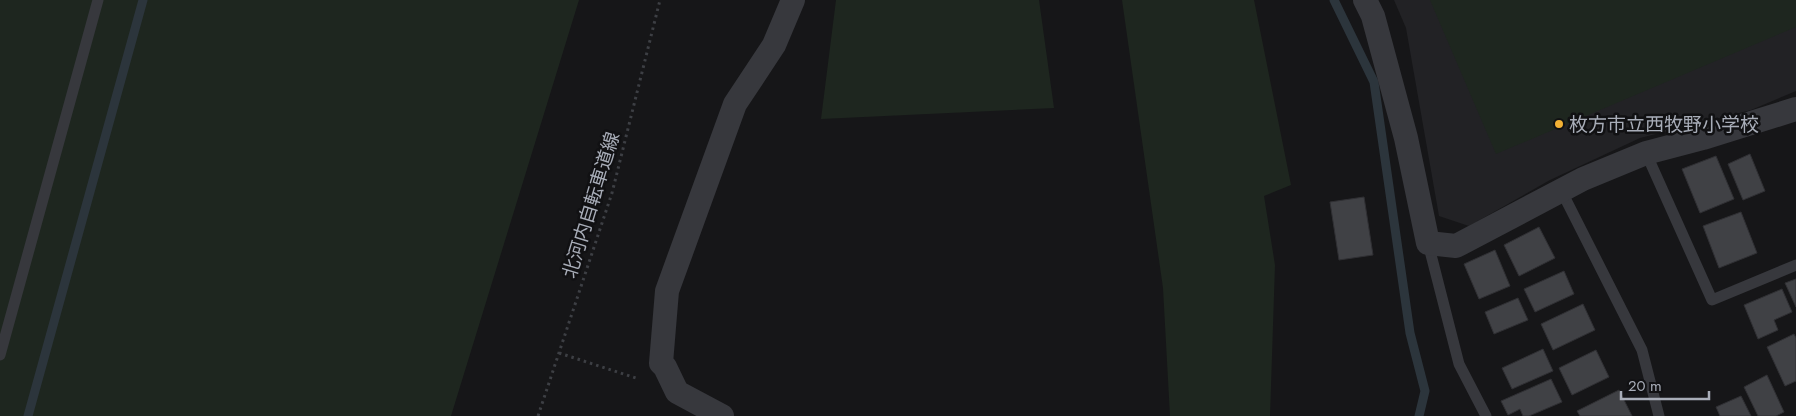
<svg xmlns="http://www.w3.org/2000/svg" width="1796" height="416" font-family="Jost,'Noto Sans JP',sans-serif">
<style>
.built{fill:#222225}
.green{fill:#1e261f}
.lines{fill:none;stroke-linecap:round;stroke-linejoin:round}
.stream{stroke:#2c353c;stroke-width:9}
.building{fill:#404145;stroke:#303034}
.path{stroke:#3d3f44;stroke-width:3;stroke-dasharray:2.5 4;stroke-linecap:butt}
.service{stroke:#37383d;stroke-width:11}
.minor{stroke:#37383d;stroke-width:24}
.poi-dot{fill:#f2b134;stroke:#111113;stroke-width:2}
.labels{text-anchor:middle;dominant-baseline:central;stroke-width:5;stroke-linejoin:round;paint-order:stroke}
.poi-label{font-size:19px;fill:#a8adb8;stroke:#111113;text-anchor:start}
.street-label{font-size:19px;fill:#a8adb8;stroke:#111113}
</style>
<rect width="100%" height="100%" fill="#161618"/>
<path class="built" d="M1394,0H1796V91L1751,110L1640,138L1550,180L1469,226L1439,216L1406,28Z"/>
<path class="green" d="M0,0H579L451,416H0Z
M836,0H1039L1054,108L821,119Z
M1122,0H1254L1291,185L1264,196L1275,265L1270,416H1170L1163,288Z
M1430,0H1796V27L1496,154Z"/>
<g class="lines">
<path class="stream" d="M1334,0L1374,82L1410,333L1425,391L1419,416
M28,416L143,0"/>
</g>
<path class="building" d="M1750,154L1765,191L1743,200L1728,164Z
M1716,156L1734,199L1700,213L1682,169Z
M1364,197L1373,255L1339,260L1330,202Z
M1741,212L1757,253L1719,268L1703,226Z
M1539,227L1555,258L1519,276L1504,245Z
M1495,250L1510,286L1479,299L1464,264Z
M1564,271L1574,294L1535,312L1524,289Z
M1796,279V307L1785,283Z
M1782,289L1792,312L1774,320L1778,330L1758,339L1744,305Z
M1518,298L1528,320L1494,334L1485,312Z
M1583,304L1595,330L1553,350L1541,324Z
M1794,334L1796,338V381L1785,386L1767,347Z
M1543,349L1553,371L1512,389L1502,368Z
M1596,350L1609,377L1572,395L1559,368Z
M1767,375L1784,412L1776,416H1758L1744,387Z
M1551,379L1562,402L1529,416H1523L1520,409L1508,415L1501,401Z
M1619,390L1632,416H1580L1577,411Z
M1741,396L1751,416H1720L1716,407Z"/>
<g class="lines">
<path class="path" d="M559,353L639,379
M538,416L612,193L660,0"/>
<path class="service" d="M1646,153L1712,300L1796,265
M1561,190L1642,350L1659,416
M1428,243L1459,364L1486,416
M0,355L98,0"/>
<path class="minor" d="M1365,0L1373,16L1406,138L1428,243L1456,246L1583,179L1646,153L1703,138L1796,109
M722,416L677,392L665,367L661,363L667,291L735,104L774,45L793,0"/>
</g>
<circle class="poi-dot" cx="1559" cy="124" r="5"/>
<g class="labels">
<g class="poi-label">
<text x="1569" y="124">枚方市立西牧野小学校</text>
</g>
<g class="street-label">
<text transform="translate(591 205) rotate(-73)">北河内自転車道線</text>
</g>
</g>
<path d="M1621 391v8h88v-8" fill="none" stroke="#a8adb8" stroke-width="2.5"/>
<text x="1628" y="391" font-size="15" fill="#a8adb8" stroke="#111113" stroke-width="4" paint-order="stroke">20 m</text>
</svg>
